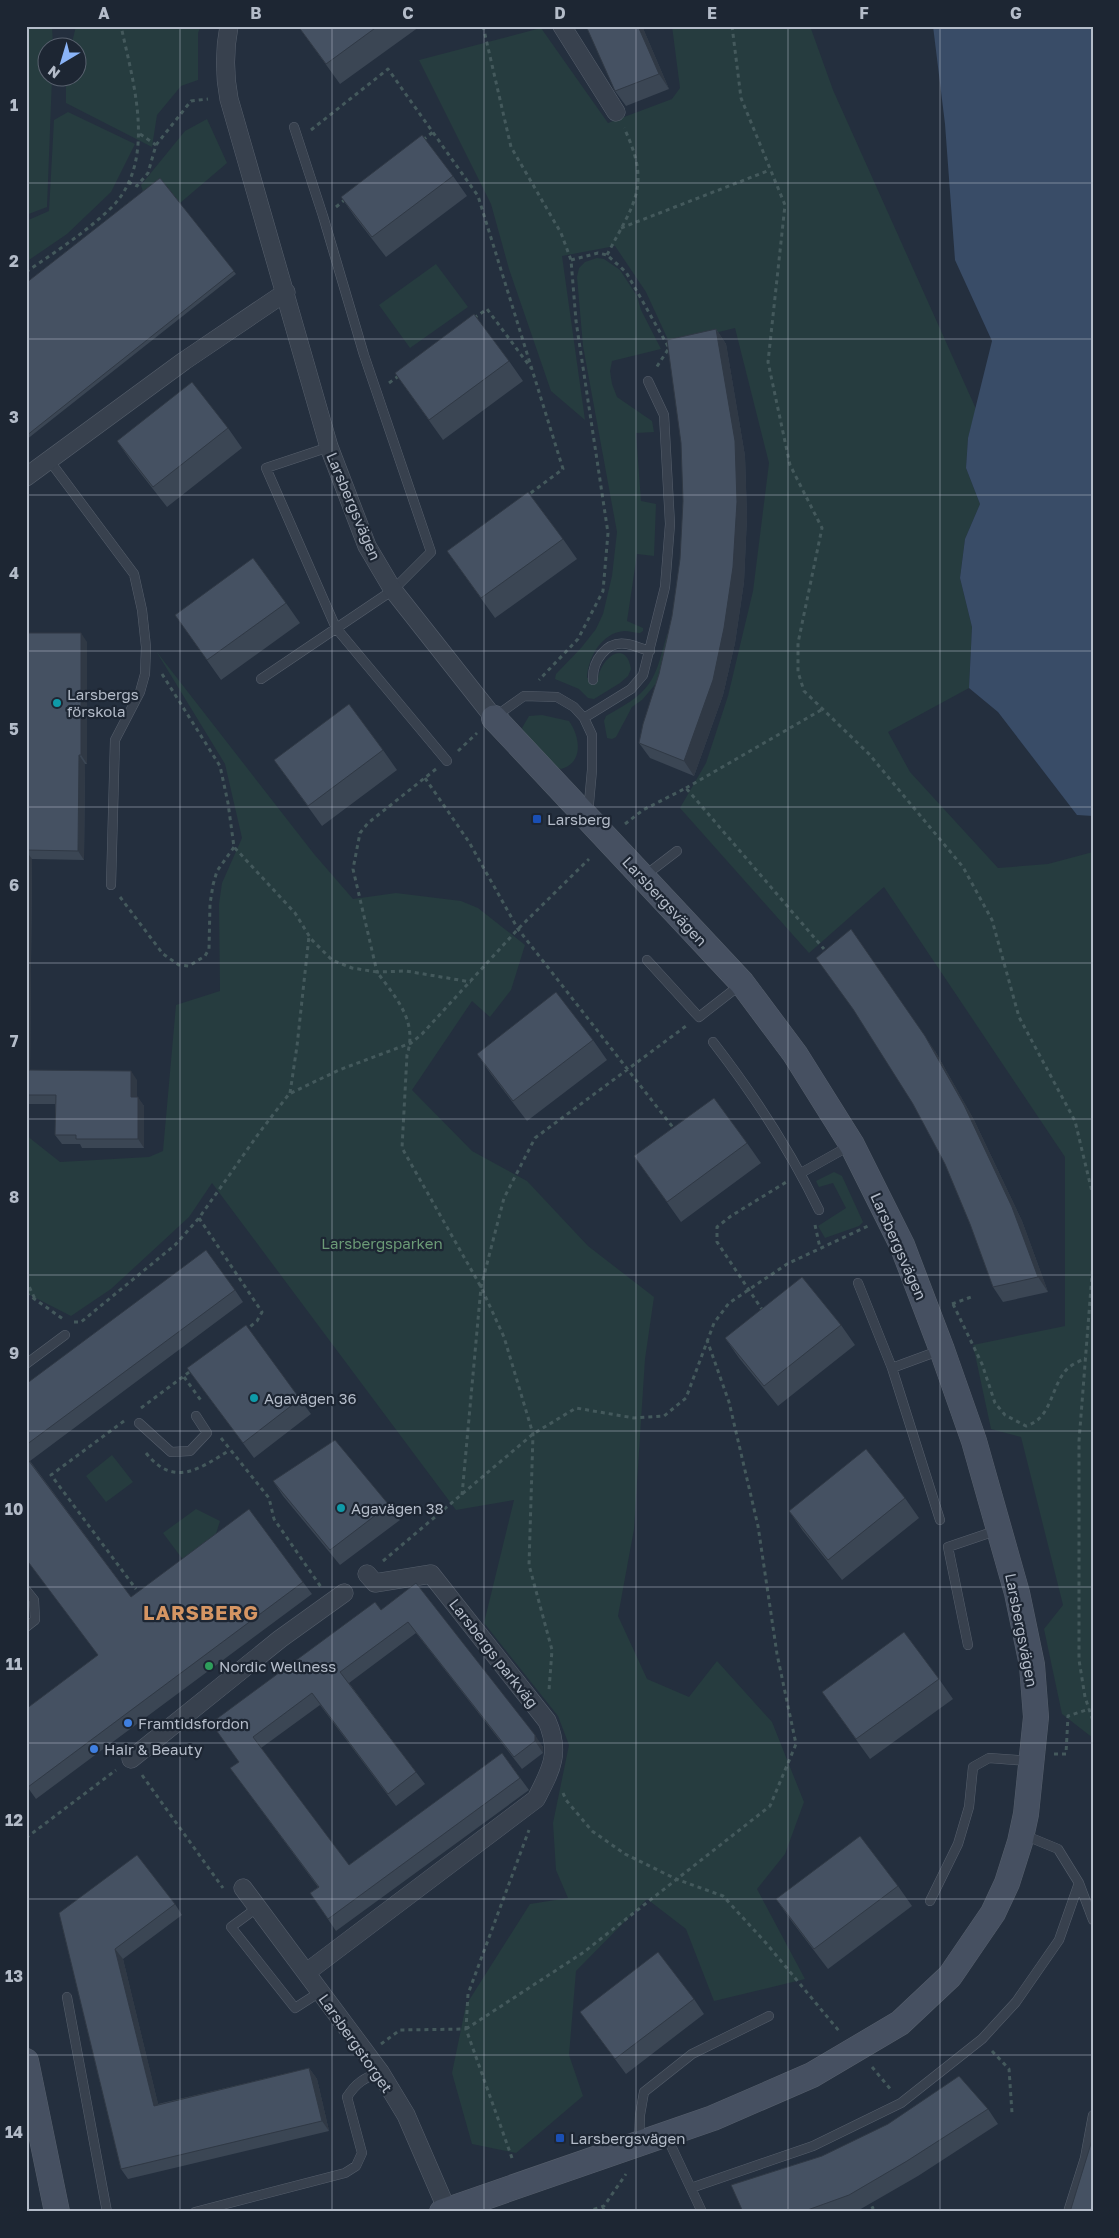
<svg xmlns="http://www.w3.org/2000/svg" width="1119" height="2238" font-family="'Golos Text',sans-serif">
<style>
.green{fill:#263c3f}
.water{fill:#394c67}
.lines{fill:none;stroke-linecap:round;stroke-linejoin:round}
.lane-casing{stroke:#565f6c;stroke-width:10}
.street-casing{stroke:#565f6c;stroke-width:19}
.secondary-casing{stroke:#565f6c;stroke-width:26}
.path{stroke:#44595c;stroke-width:3;stroke-dasharray:4 4;stroke-linecap:butt}
.lane{stroke:#38414e;stroke-width:9}
.street{stroke:#38414e;stroke-width:18}
.secondary{stroke:#465061;stroke-width:25}
.wall{fill:#3b4654}
.shaded-wall{fill:#303945}
.building{fill:#455162;stroke:#303945}
.grid{fill:none;stroke:#b4bcc9;stroke-width:1;stroke-opacity:0.55}
.culture-dot{fill:#0f9aa8;stroke:#1d2633;stroke-width:2}
.transit-dot{fill:#1a4fb4;stroke:#1d2633;stroke-width:2}
.leisure-dot{fill:#2e9e5b;stroke:#1d2633;stroke-width:2}
.shop-dot{fill:#3f7fe0;stroke:#1d2633;stroke-width:2}
.labels{text-anchor:middle;dominant-baseline:central;stroke-width:4.5;stroke-linejoin:round;paint-order:stroke}
.street-label{font-size:15px;fill:#b4bcc9;stroke:#1d2633}
.poi-label{font-size:15px;fill:#b4bcc9;stroke:#1d2633;text-anchor:start}
.park-label{font-size:15px;fill:#6b9a76;stroke:#1d2633}
.district-label{font-size:20px;font-weight:bold;letter-spacing:1px;fill:#d59563;stroke:#1d2633}
.neatline{fill:none;stroke:#b4bcc9;stroke-width:2}
.grid-label{font-size:16px;text-anchor:middle;font-weight:bold;fill:#b4bcc9}
</style>
<rect width="100%" height="100%" fill="#242f3e"/>
<path class="green" d="M26,26H52L53,47L48,48V78H52L47,207L26,215Z
M76,26H201L198,33V80L181,86L157,115L152,147L66,103V78H78V48L71,47Z
M672,26H810L833,90L976,409L968,438L966,468L980,504L965,539L960,578L972,627L969,688L888,732L910,772L998,868L1048,864L1093,852V1738L1062,1714L1044,1629L1063,1605L1021,1437L991,1429L973,1345L1065,1326V1157L884,887L809,953L680,808L706,763L728,696L753,591L769,463L735,328L670,344L646,292L615,246L562,256L585,420L551,391L509,269L491,204L419,60L541,28L608,123L672,99L680,88Z
M68,112L135,144L111,192L67,234L26,262V221L49,211L54,120Z
M207,119L227,163L180,203L144,195L141,185L185,131Z
M597,258L604,259L620,270L637,296L641,310L661,349L612,361L610,371L612,384L617,397L652,421L654,432L636,433L641,501L656,504L654,556L637,554L627,621L643,628V631L640,633C635,633 629,631 624,631C601,633 588,658 587,678H598C602,657 626,639 631,669L628,676L620,683L594,699L588,698L579,689L555,679L556,674L581,648L596,629L603,614L612,576L617,532L583,346L577,277L579,268L585,262Z
M436,264L468,307L410,348L379,305Z
M667,634L670,635L659,680L642,700L632,707L616,737L612,739L607,738L604,721L606,716C652,691 654,683 667,634Z
M156,651L314,854L353,899L396,893L461,901L478,908L525,945L511,990L490,1017L472,1001L412,1090L472,1151L527,1181L588,1246L654,1297L645,1359L634,1529L618,1616L647,1679L689,1697L717,1661L772,1722L804,1802L785,1854L757,1889L805,1979L714,2001L686,1929L647,1899L576,1971L569,2055L583,2096L516,2153L472,2144L452,2073L466,2005L530,1904L568,1898L556,1870L553,1823L569,1745L558,1716L484,1623L514,1500L456,1510L212,1183L189,1217L111,1289L71,1316L26,1293V1135L60,1162L149,1157L163,1151L176,1005L220,991L219,904L222,883L242,838L225,764Z
M542,715L569,721C581,738 583,763 561,769L554,766L526,735L522,728L529,716Z
M834,1172L842,1176L863,1222L859,1226L825,1238L818,1226L846,1208L833,1183L819,1187L816,1181Z
M112,1455L133,1482L106,1502L86,1476Z
M196,1509L220,1521L215,1537L184,1561L163,1533Z"/>
<path class="water" d="M933,26H1093V816L1077,815L998,712L969,688L972,627L960,578L965,539L980,504L966,468L968,438L992,341L955,260L945,124Z"/>
<g class="lines">
<defs>
<path id="lane" d="M329,447L266,468L336,628L447,761
M49,460L134,574L142,610L146,647L145,674L140,692L115,740L111,885
M261,679L393,590L431,552L364,355L323,216L294,127
M593,680C592,662 606,640 627,644C634,645 642,649 650,651
M496,716L524,696L557,697L574,707L584,718L592,735V770L588,814
M584,718L631,689L643,675L665,587L670,524L664,415L648,381
M643,877L677,851
M647,960L699,1017L740,985
M713,1042C754,1095 790,1150 819,1210
M801,1173L851,1145
M858,1283L892,1368L940,1520
M26,1364L65,1335
M892,1368L941,1350
M139,1423L171,1452L190,1451L207,1433L196,1416
M26,1590L34,1600L35,1620L26,1627
M968,1645L948,1547L998,1530
M1079,1883L1093,1920
M930,1901L958,1844L969,1807L973,1767L989,1758L1030,1761
M258,1907L231,1927L295,2008L320,1992
M67,1997L107,2212
M666,2135L702,2212
M639,2142L640,2115L644,2092L692,2054L769,2016
M691,2188L813,2146L901,2103L982,2039L1016,2002L1059,1940L1079,1883L1058,1849L1024,1835
M195,2212L345,2173L356,2166L362,2153L347,2097C356,2083 364,2078 380,2072
M1068,2212L1085,2158L1093,2115"/>
<path id="street" d="M229,26C224,52 224,73 229,99L329,447L367,546L393,590L494,718
M562,26L616,112
M26,477L184,361L286,292
M131,1759L280,1639L344,1593
M243,1888L380,2072L406,2115L448,2212
M307,1972L536,1799C551,1770 561,1753 547,1721L431,1574L375,1583L367,1574"/>
<path id="secondary" d="M26,2061L57,2212
M442,2212L713,2118L812,2075L900,2023L950,1976L993,1913L1007,1883L1020,1842L1026,1814L1036,1717L1032,1665L1017,1593L974,1441L942,1350L902,1245L852,1145L795,1054L742,983L494,718"/>
</defs>
<use href="#lane" class="lane-casing"/>
<use href="#street" class="street-casing"/>
<use href="#secondary" class="secondary-casing"/>
<path class="path" d="M483,26L511,147L561,233L571,260L576,321L608,533L603,591L578,639L539,680
M732,26L741,98L785,205L768,362L790,465L822,528L798,643V672L804,691L869,754L963,867L992,920L1019,1017L1075,1121L1093,1196
M311,130L388,69L478,196L563,469L528,495
M140,134L156,145
M423,140L433,132
M128,182L137,186L148,173L156,145L191,101L208,99
M336,207L347,198
M621,228L770,170
M607,255C634,203 652,186 624,128
M571,260L598,253L607,255L626,272L669,348L656,368
M26,272C55,252 85,233 111,208C158,161 133,82 121,26
M474,318L487,309L531,368
M389,383L400,375
M162,674L220,766L228,803L234,847L295,913L311,939L332,960L352,968L377,972C396,998 418,1021 407,1055L402,1148L481,1287L504,1337L533,1434L529,1565L552,1650L549,1690
M458,751L477,733
M436,769L368,823L360,833L353,869L377,972L406,971L471,982
M425,778L469,842L518,929L675,1130
M686,788L823,709
M625,824L643,810L686,788L824,949
M120,897L163,954L179,965L189,966L205,956L209,949L210,904L213,885L217,871L234,847
M290,1093L297,1046L309,936
M199,1218L262,1312L257,1321L245,1331
M815,1225L820,1248
M1093,1262L1079,1441V1660L1085,1697L1093,1721
M26,1280L35,1299
M26,1293L63,1319
M952,1304L971,1297
M953,1304L982,1364L995,1403L1005,1415L1026,1426C1053,1418 1050,1386 1068,1368C1073,1364 1080,1361 1085,1358
M763,1311L717,1242V1227L731,1216L788,1181
M74,1322H81L175,1245L199,1218L259,1133L289,1094L339,1070L411,1043L422,1034L518,929L589,859
M184,1377L202,1402
M141,1408L192,1370
M124,1421L51,1475L136,1589
M221,1438L269,1498L274,1519L321,1587
M146,1453C174,1488 199,1469 230,1450
M462,1495L481,1287L504,1198L535,1138L686,1026
M383,1561L533,1434L576,1408L634,1418L664,1416L686,1398L714,1323L729,1303L787,1264L868,1226
M1054,1754H1066L1068,1716L1089,1709
M142,1775L223,1888
M563,1793L566,1800L592,1831L625,1854L676,1879L723,1896L766,1943L839,2031
M26,1838L116,1770
M466,2029L584,1952L770,1806L796,1744L777,1654L758,1526L729,1402L707,1340
M381,2044L400,2030L466,2029
M992,2051L1009,2069L1012,2113
M872,2067L892,2091
M512,2158L466,2029L468,1994L529,1830
M586,2212L604,2206L626,2174
M603,2212L604,2206
M864,2212L874,2207"/>
<use href="#lane" class="lane"/>
<use href="#street" class="street"/>
<use href="#secondary" class="secondary"/>
</g>
<path class="wall" d="M298,26H419V27L340,84Z
M642,26L669,89L626,106L615,91Z
M453,176L467,196L386,257L355,217L341,197Z
M160,178L236,274L26,440V283Z
M716,329L726,344L745,456L747,517L744,582L735,643L723,695L694,776L650,758L639,743L659,674L672,616Z
M509,361L523,381L443,440L395,373Z
M228,428L242,448L167,507L131,461L117,441Z
M563,539L577,559L495,618L447,551Z
M286,603L300,623L221,680L175,615Z
M26,633L87,642V764H85L84,860L32,859L30,1070L137,1080V1097L144,1106V1148H82L80,1144H62L55,1135V1104H26Z
M383,750L397,770L322,826L274,760Z
M593,1040L607,1060L527,1121L491,1074L477,1054Z
M935,1051L974,1120L1022,1221L1048,1292L1003,1302L993,1287L970,1224L945,1164L913,1104Z
M747,1143L761,1163L681,1222L634,1156Z
M235,1290L243,1302L30,1461L131,1597L303,1582L312,1594L36,1799L26,1785V1709L98,1655L26,1559V1384Z
M841,1325L855,1345L778,1406L739,1358L725,1338Z
M187,1368L300,1399L311,1414L254,1458Z
M273,1481L389,1505L400,1520L340,1565L283,1496Z
M905,1498L919,1518L842,1580L803,1531L789,1511Z
M416,1583L543,1747V1753L522,1769L416,1633L349,1683L425,1784L396,1806L320,1705L261,1748L349,1865L502,1753L529,1790L336,1931L310,1893L318,1887L230,1768L239,1762L211,1723L381,1610Z
M939,1679L953,1699L870,1759L822,1692Z
M898,1886L912,1906L828,1969L790,1919L776,1899Z
M175,1904L182,1915L123,1959L158,2104L309,2068L317,2079L329,2131L128,2179L121,2169L59,1913Z
M694,1999L704,2014L626,2074L580,2012Z
M988,2109L998,2124L918,2176L859,2210L853,2212H743Z"/>
<path class="shaded-wall" d="M638,26H642L669,89L659,74Z
M716,329L726,344L745,456L747,517L744,582L735,643L723,695L694,776L684,761Z
M81,633L87,642V764L81,755Z
M79,755L85,764L84,860L78,851Z
M26,851L32,859L30,1079L26,1074Z
M851,929L935,1051L974,1120L1022,1221L1048,1292L1038,1277Z
M131,1071L137,1080V1106L131,1097Z
M138,1097L144,1106V1148L138,1139Z
M535,1735L543,1747V1753L535,1741Z
M115,1949L123,1959L161,2116L154,2106Z
M309,2068L317,2079L329,2131L322,2121Z"/>
<path class="building" d="M298,26H378L326,64Z
M586,26H638L659,74L615,91Z
M422,135L453,176L372,237L341,197Z
M160,178L234,271L26,436V283Z
M474,314L509,361L429,420L395,373Z
M716,329L735,441L737,502L733,567L724,628L713,680L684,761L639,743L643,724L659,674L672,616L680,559L683,501L681,443L667,340Z
M192,382L228,428L153,487L117,441Z
M528,492L563,539L481,598L447,551Z
M253,558L286,603L207,660L175,615Z
M26,633H81V755H79L78,851L26,850Z
M349,704L383,750L308,806L274,760Z
M851,929L925,1036L964,1105L1012,1207L1038,1277L993,1287L970,1224L945,1164L913,1104L853,1009L816,958Z
M556,992L593,1040L513,1101L477,1054Z
M26,1070L131,1071V1097H138V1139H76V1135H55L56,1095H26Z
M714,1098L747,1143L667,1202L634,1156Z
M206,1250L235,1290L26,1445V1384Z
M802,1277L841,1325L764,1386L725,1338Z
M246,1325L300,1399L243,1443L187,1368Z
M335,1440L389,1505L330,1550L273,1481Z
M866,1449L905,1498L828,1560L789,1511Z
M26,1457L131,1597L249,1509L303,1582L28,1787L26,1785V1709L98,1655L26,1559Z
M416,1583L535,1735V1741L514,1757L408,1622L340,1672L416,1772L388,1794L312,1693L253,1737L349,1865L502,1753L520,1778L328,1919L310,1893L319,1887L230,1768L239,1762L211,1723L375,1602L381,1610Z
M904,1632L939,1679L856,1739L822,1692Z
M860,1836L898,1886L814,1949L776,1899Z
M137,1855L175,1904L115,1949L154,2106L309,2068L322,2121L121,2169L59,1913Z
M658,1952L694,1999L615,2059L580,2012Z
M959,2076L988,2109L907,2161L849,2195L802,2212H743L731,2185L822,2156L888,2124Z
M1093,2137V2212H1070Z"/>
<path class="grid" d="M180,26V2212M332,26V2212M484,26V2212M636,26V2212M788,26V2212M940,26V2212M26,183H1093M26,339H1093M26,495H1093M26,651H1093M26,807H1093M26,963H1093M26,1119H1093M26,1275H1093M26,1431H1093M26,1587H1093M26,1743H1093M26,1899H1093M26,2055H1093"/>
<g class="culture-dot">
<circle cx="57" cy="703" r="5"/>
<circle cx="254" cy="1398" r="5"/>
<circle cx="341" cy="1508" r="5"/>
</g>
<g class="transit-dot">
<rect x="532" y="814" width="10" height="10" rx="2.5"/>
<rect x="555" y="2133" width="10" height="10" rx="2.5"/>
</g>
<circle class="leisure-dot" cx="209" cy="1666" r="5"/>
<g class="shop-dot">
<circle cx="128" cy="1723" r="5"/>
<circle cx="94" cy="1749" r="5"/>
</g>
<g class="labels">
<g class="street-label">
<text transform="translate(354 506) rotate(67)">Larsbergsvägen</text>
<text transform="translate(665 901) rotate(47)">Larsbergsvägen</text>
<text transform="translate(899 1246) rotate(66)">Larsbergsvägen</text>
<text transform="translate(1022 1630) rotate(79)">Larsbergsvägen</text>
<text transform="translate(494 1653) rotate(52)">Larsbergs parkväg</text>
<text transform="translate(356 2043) rotate(55)">Larsbergstorget</text>
</g>
<g class="poi-label">
<text x="67" y="694">Larsbergs<tspan x="67" dy="17">förskola</tspan></text>
<text x="547" y="819">Larsberg</text>
<text x="264" y="1398">Agavägen 36</text>
<text x="351" y="1508">Agavägen 38</text>
<text x="219" y="1666">Nordic Wellness</text>
<text x="138" y="1723">Framtidsfordon</text>
<text x="104" y="1749">Hair &amp; Beauty</text>
<text x="570" y="2138">Larsbergsvägen</text>
</g>
<g class="park-label">
<text x="382" y="1243">Larsbergsparken</text>
</g>
<g class="district-label">
<text x="201" y="1612">LARSBERG</text>
</g>
</g>
<rect width="1119" height="2238" fill="none" stroke="#1d2633" stroke-width="55"/>
<g transform="translate(62 62) rotate(218)"><circle r="24" fill="#1d2633" stroke="#59626f"/>
<path d="M0-4L9 19L0 12L-9 19Z" fill="#8ab4f8"/>
<text y="-8" font-size="14" font-weight="bold" text-anchor="middle" fill="#b4bcc9">N</text>
</g>
<rect x="28" y="28" width="1064" height="2182" class="neatline"/>
<g class="grid-label">
<text x="104" y="19">A</text>
<text x="256" y="19">B</text>
<text x="408" y="19">C</text>
<text x="560" y="19">D</text>
<text x="712" y="19">E</text>
<text x="864" y="19">F</text>
<text x="1016" y="19">G</text>
<text x="14" y="111">1</text>
<text x="14" y="267">2</text>
<text x="14" y="423">3</text>
<text x="14" y="579">4</text>
<text x="14" y="735">5</text>
<text x="14" y="891">6</text>
<text x="14" y="1047">7</text>
<text x="14" y="1203">8</text>
<text x="14" y="1359">9</text>
<text x="14" y="1515">10</text>
<text x="14" y="1670">11</text>
<text x="14" y="1826">12</text>
<text x="14" y="1982">13</text>
<text x="14" y="2138">14</text>
</g>
</svg>
